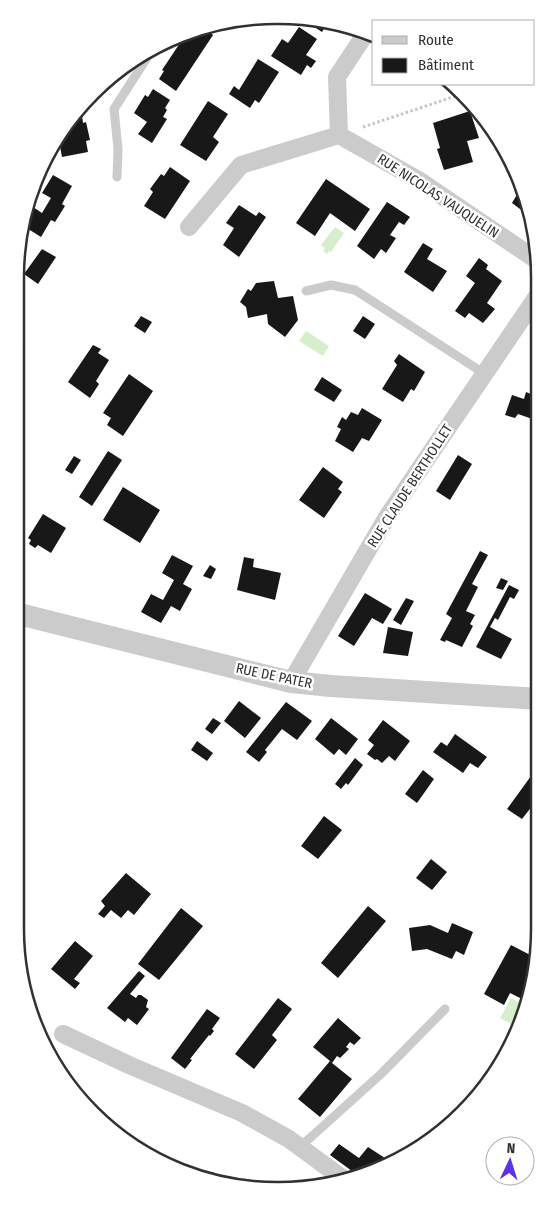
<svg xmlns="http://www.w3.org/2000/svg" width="555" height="1206" font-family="'Fira Sans Condensed',sans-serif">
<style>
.water{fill:#d6eecb}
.building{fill:#181818}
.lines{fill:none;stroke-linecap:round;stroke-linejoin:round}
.path{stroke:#c5c5c5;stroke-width:3;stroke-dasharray:2.5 2.5;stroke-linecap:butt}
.service{stroke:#cbcbcb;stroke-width:9}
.minor{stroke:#cbcbcb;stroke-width:18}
.tertiary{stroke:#cbcbcb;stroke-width:22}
.labels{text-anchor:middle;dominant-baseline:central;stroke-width:5;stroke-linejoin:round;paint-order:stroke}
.street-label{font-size:14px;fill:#313131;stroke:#fff}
.rim{fill:none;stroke:#313131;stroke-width:2.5}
</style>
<rect width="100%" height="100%" fill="#fff"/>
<path class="water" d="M335,227L344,233L331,252L329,251L327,254L323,251L325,248L321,245Z
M306,331L329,346L323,356L299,341Z
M511,998L522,1004L511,1024L500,1018Z"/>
<path class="building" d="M304,20L326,25L322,32Z
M299,27L317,39L306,55L316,61L311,68L307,65L301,75L271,56L282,39L288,43Z
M205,29L213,35L176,91L159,79L164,71L162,70L184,37L186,38L190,32Z
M258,59L279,72L259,103L255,100L250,108L229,94L234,86L239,90Z
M153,89L170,100L165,108L167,110L163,117L167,119L152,143L138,134L147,122L134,113L145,95L148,97Z
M208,101L228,114L213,137L219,142L206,161L180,145Z
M81,108L83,123L86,122L90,140L86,141L88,152L62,157L59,141Z
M470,111L479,138L467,141L473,162L444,170L437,149L440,148L433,123Z
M170,167L190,181L165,219L144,206L153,192L150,189L161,174L164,176Z
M53,175L72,186L62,204L65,206L55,222L51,220L41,237L25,227L27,218L33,207L42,213L51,198L42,193Z
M326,179L370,209L355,231L330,213L315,236L296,223Z
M522,186L530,215L532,223L526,219L528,215L512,203Z
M387,202L410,217L404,225L399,222L390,235L396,238L386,253L381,249L374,259L357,246Z
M239,205L256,216L259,212L266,217L239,257L223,245L234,228L226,223Z
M423,243L433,249L427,259L447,271L433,292L404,272Z
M42,249L56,257L38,284L24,274Z
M479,258L488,265L486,269L502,281L487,303L495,309L483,323L469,313L465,318L455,311L475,283L466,276Z
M274,281L278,298L293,296L298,320L285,337L268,324L267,314L248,318L246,307L240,302L248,289L251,291L256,283Z
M141,316L152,322L145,333L134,326Z
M363,316L375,324L365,339L353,331Z
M93,345L101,349L98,353L109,360L96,381L99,384L90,398L68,382Z
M538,352V366L532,362Z
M399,354L425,372L414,391L411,389L403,402L382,389L397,365L394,361Z
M129,374L153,391L123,436L107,425L111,418L103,413Z
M322,377L342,390L334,402L314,390Z
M526,392L538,397V421L518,414L515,418L505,415L512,395L524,399Z
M362,408L382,420L369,441L362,438L353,452L335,441L341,429L337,427L342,417L346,420L351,412L358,415Z
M108,451L122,460L92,506L79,497Z
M458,455L472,464L450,500L436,491Z
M74,456L81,460L72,474L65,470Z
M323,467L343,482L338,489L342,492L324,518L299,500Z
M123,487L160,510L140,543L103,520Z
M43,514L66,528L51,553L38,545L35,548L29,544L31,540L28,538Z
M480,551L488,555L472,584L478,587L466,611L475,615L470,624L473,626L462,647L446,640L445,642L440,640L452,618L446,614Z
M172,555L193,566L183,584L192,589L180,611L171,606L161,623L141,612L151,594L163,600L174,580L162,573Z
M244,557L254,559L253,567L281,573L275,600L237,590Z
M210,565L216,569L211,579L203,576Z
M501,578L508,581L503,590L496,588Z
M509,585L519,590L514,599L510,597L498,620L495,618L490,627L512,639L501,659L476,647Z
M365,593L392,609L383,624L372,618L354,646L338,636Z
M406,598L414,601L401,625L393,620Z
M539,608V627L531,623Z
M388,627L413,632L408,656L383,653Z
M239,701L261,718L245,738L224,721Z
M286,702L312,721L297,740L282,729L265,750L267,752L259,762L246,752Z
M213,718L221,723L212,734L205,729Z
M331,718L358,739L346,755L339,749L334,755L315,739Z
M383,720L410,741L395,761L389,756L382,763L377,759L375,760L367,754L374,745L368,740Z
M455,734L487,757L478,768L470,763L463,773L433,752L441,742L447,746Z
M197,741L213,753L207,761L191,750Z
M355,758L363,765L348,785L346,783L341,789L335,784Z
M539,765L540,796L522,819L507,809Z
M423,770L434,779L417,803L405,794Z
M324,816L342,830L318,859L301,846Z
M431,859L447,872L432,890L416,878Z
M126,873L151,894L134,915L128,910L121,918L111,910L104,918L98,914L105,906L101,901Z
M368,906L386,921L338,978L321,963Z
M181,908L203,926L159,980L138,964Z
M452,923L473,932L464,955L456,951L452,959L427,949L412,951L409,928L430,925L448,933Z
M75,941L93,956L74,979L80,983L75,989L51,969Z
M511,945L534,957L525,978L530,980L526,1001L510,993L504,1005L484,994Z
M139,971L145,976L130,994L136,998L138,995H141L148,1000L146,1007L149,1009L137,1025L128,1018L125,1022L107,1008Z
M278,998L292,1009L272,1035L277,1040L254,1069L235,1054Z
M207,1009L220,1018L212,1029L214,1031L210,1036L209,1035L190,1059L192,1060L185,1069L171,1058Z
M338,1018L361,1038L354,1045L350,1042L346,1047L349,1049L340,1058L337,1056L332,1063L352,1079L320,1117L298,1099L330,1061L313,1047Z
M339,1144L359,1158L368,1147L391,1162L356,1174L330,1155Z"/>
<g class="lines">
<path class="path" d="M363,127L462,94"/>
<path class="service" d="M117,177L118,149L114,109L150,53
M306,291L331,285L355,290L485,374
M300,1147L381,1074L445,1009"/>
<path class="minor" d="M339,135L337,77L366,33
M189,227L241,165L339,135L420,181L538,261
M291,682L387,517L538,295
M63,1034L129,1065L242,1113L289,1139L342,1178"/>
<path class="tertiary" d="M15,613L291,682L331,686L539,699"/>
</g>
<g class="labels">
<g class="street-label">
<text transform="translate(438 196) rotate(33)">RUE NICOLAS VAUQUELIN</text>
<text transform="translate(410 486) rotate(-57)">RUE CLAUDE BERTHOLLET</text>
<text transform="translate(274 676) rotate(12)">RUE DE PATER</text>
</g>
</g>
<path d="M0 0H555V1206H0ZM277 24H278A253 253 0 0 1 531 277V929A253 253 0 0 1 278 1182H277A253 253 0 0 1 24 929V277A253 253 0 0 1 277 24Z" fill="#fff" fill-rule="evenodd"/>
<path class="rim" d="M277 24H278A253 253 0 0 1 531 277V929A253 253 0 0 1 278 1182H277A253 253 0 0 1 24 929V277A253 253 0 0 1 277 24Z"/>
<rect x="372" y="20" width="162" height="65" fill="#ffffff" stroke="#adadad"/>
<rect x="382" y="36" width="25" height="8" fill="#cbcbcb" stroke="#adadad"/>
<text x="418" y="45" font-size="15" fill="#313131">Route</text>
<rect x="382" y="58" width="25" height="15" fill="#181818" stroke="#adadad"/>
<text x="418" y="70" font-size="15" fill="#313131">Bâtiment</text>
<g transform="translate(510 1161) rotate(4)"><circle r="24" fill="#ffffff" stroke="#adadad"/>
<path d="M0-4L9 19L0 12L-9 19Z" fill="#5932e9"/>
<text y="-8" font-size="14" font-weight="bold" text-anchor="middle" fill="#313131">N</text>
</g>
</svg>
